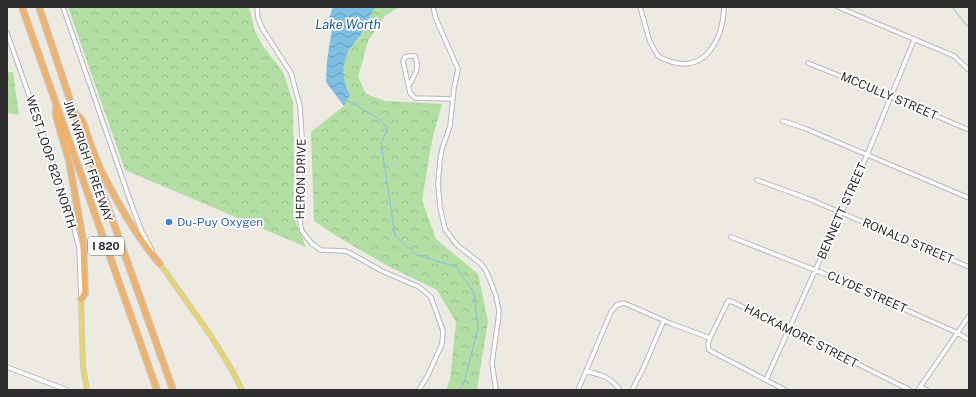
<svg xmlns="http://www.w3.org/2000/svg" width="976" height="397" font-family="'Public Sans',sans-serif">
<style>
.forest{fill:url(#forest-crowns)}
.water{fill:url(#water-waves)}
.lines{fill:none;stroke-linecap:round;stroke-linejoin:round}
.stream{stroke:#80bfe4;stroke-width:1}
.minor-casing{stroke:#b5b6c0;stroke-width:5.5}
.major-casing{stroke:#c9c9c9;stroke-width:6}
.highway-casing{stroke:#c9c9c9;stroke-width:8}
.minor{stroke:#fff;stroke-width:3.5}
.major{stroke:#e4d570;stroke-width:4.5}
.highway{stroke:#efb26b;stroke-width:5.5}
.shop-dot{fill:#3f7fe0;stroke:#fff;stroke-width:1.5}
.labels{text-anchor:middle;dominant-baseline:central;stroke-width:3.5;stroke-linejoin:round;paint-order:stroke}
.shield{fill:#fff;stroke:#6d6d6d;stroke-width:1}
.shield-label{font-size:11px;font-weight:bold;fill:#2e2e2e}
.street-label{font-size:12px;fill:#2e2e2e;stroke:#fff}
.shop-label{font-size:12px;fill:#366cbe;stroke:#fff;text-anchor:start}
.water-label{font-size:13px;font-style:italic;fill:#1c5d94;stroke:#fff}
</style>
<defs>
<pattern id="forest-crowns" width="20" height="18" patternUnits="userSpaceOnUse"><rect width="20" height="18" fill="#b2dea4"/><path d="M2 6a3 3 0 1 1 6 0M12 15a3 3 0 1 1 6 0" fill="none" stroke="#99bf8e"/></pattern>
<pattern id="water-waves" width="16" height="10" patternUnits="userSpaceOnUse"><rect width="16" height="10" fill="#80bfe4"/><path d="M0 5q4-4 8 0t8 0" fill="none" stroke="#699cb9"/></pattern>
</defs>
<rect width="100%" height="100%" fill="#edeae2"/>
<path class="forest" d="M68,7H249L255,31L263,46L283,72L293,102L294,176L293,215L306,247L125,170Z
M375,7H399L385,16L368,41L358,77L366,94L385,101L442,104L432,140L422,200L436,239L478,274L488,321L477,390H446L450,380L456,322L437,290L386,265L338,237L314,221L311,132L344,106L350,95C341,80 340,64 350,49C353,44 358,40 362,34C367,25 368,17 375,7Z
M7,72H13L19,115L7,113Z"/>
<path class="water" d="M333,7H375C368,17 367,26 361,35C357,40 352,45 349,50C341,66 342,80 350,95L344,106L326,82L327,60L332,29L329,18Z"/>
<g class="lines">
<path class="stream" d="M952,7L969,28
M347,100L378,118L388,128L381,143L395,235L415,254L456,267L474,293L478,328L464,383L460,390"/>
<defs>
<path id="minor" d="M63,7L132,206L142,232L152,250
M257,7L258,18L262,28L291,73L300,106L302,138L298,212L302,231L312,244L321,250L345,251L350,253L382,271L419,287L431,297L443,331L442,344L428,375L419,390
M433,7L436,19L458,69L454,88L450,126L442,149L440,160L438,184L440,207L445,229L457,245L480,263L485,269L490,280L496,296L499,311L498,321L492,363L496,390
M640,7L650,42L658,56C662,59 667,60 672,62C708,72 723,36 724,7
M838,7L954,56L969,70
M7,33L69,208L79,248L81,298
M808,63L892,97L969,130
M409,85C415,74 420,69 415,56H409L405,57L403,61L410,93L415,98L453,99
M783,121L804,128L969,198
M757,180L809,199L969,267
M731,237L825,274L958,333L969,340
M7,367L67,390
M586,371C602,375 610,377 620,390
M766,380L867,155L914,40
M920,387L927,390
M578,390L611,312L617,305L624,303L672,324L710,338
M632,390L643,369L664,320
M785,390L709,350L708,344L710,338L728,301L733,302L910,390
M918,390L969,316"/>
<path id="major" d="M160,264C187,303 222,347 242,390
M81,299L83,367L87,390"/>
<path id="highway" d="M22,7L157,390
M39,7L74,112L173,390
M56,109V116L69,161L83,240L85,293L81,299
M76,114L82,120C89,138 94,157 103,174C119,206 137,237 160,264"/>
</defs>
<use href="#minor" class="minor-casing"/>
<use href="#major" class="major-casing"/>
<use href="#highway" class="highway-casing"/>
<use href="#minor" class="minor"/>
<use href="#major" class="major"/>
<use href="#highway" class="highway"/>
</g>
<circle class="shop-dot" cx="169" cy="222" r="4"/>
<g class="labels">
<rect class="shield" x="88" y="237" width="36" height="18" rx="3"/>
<g class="shield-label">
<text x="106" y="246">I 820</text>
</g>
<g class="street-label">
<text transform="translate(889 96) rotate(23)">MCCULLY STREET</text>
<text transform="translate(88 161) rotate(71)">JIM WRIGHT FREEWAY</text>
<text transform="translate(51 162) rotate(72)">WEST LOOP 820 NORTH</text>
<text transform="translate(301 179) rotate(-89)">HERON DRIVE</text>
<text transform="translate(842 211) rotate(-66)">BENNETT STREET</text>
<text transform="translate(908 241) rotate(23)">RONALD STREET</text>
<text transform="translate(867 292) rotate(24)">CLYDE STREET</text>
<text transform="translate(801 336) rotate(27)">HACKAMORE STREET</text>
</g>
<g class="shop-label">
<text x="177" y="222">Du-Puy Oxygen</text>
</g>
<g class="water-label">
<text x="348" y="24">Lake Worth</text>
</g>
</g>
<rect width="976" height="397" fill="none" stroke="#2e2e2e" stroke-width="16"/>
</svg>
